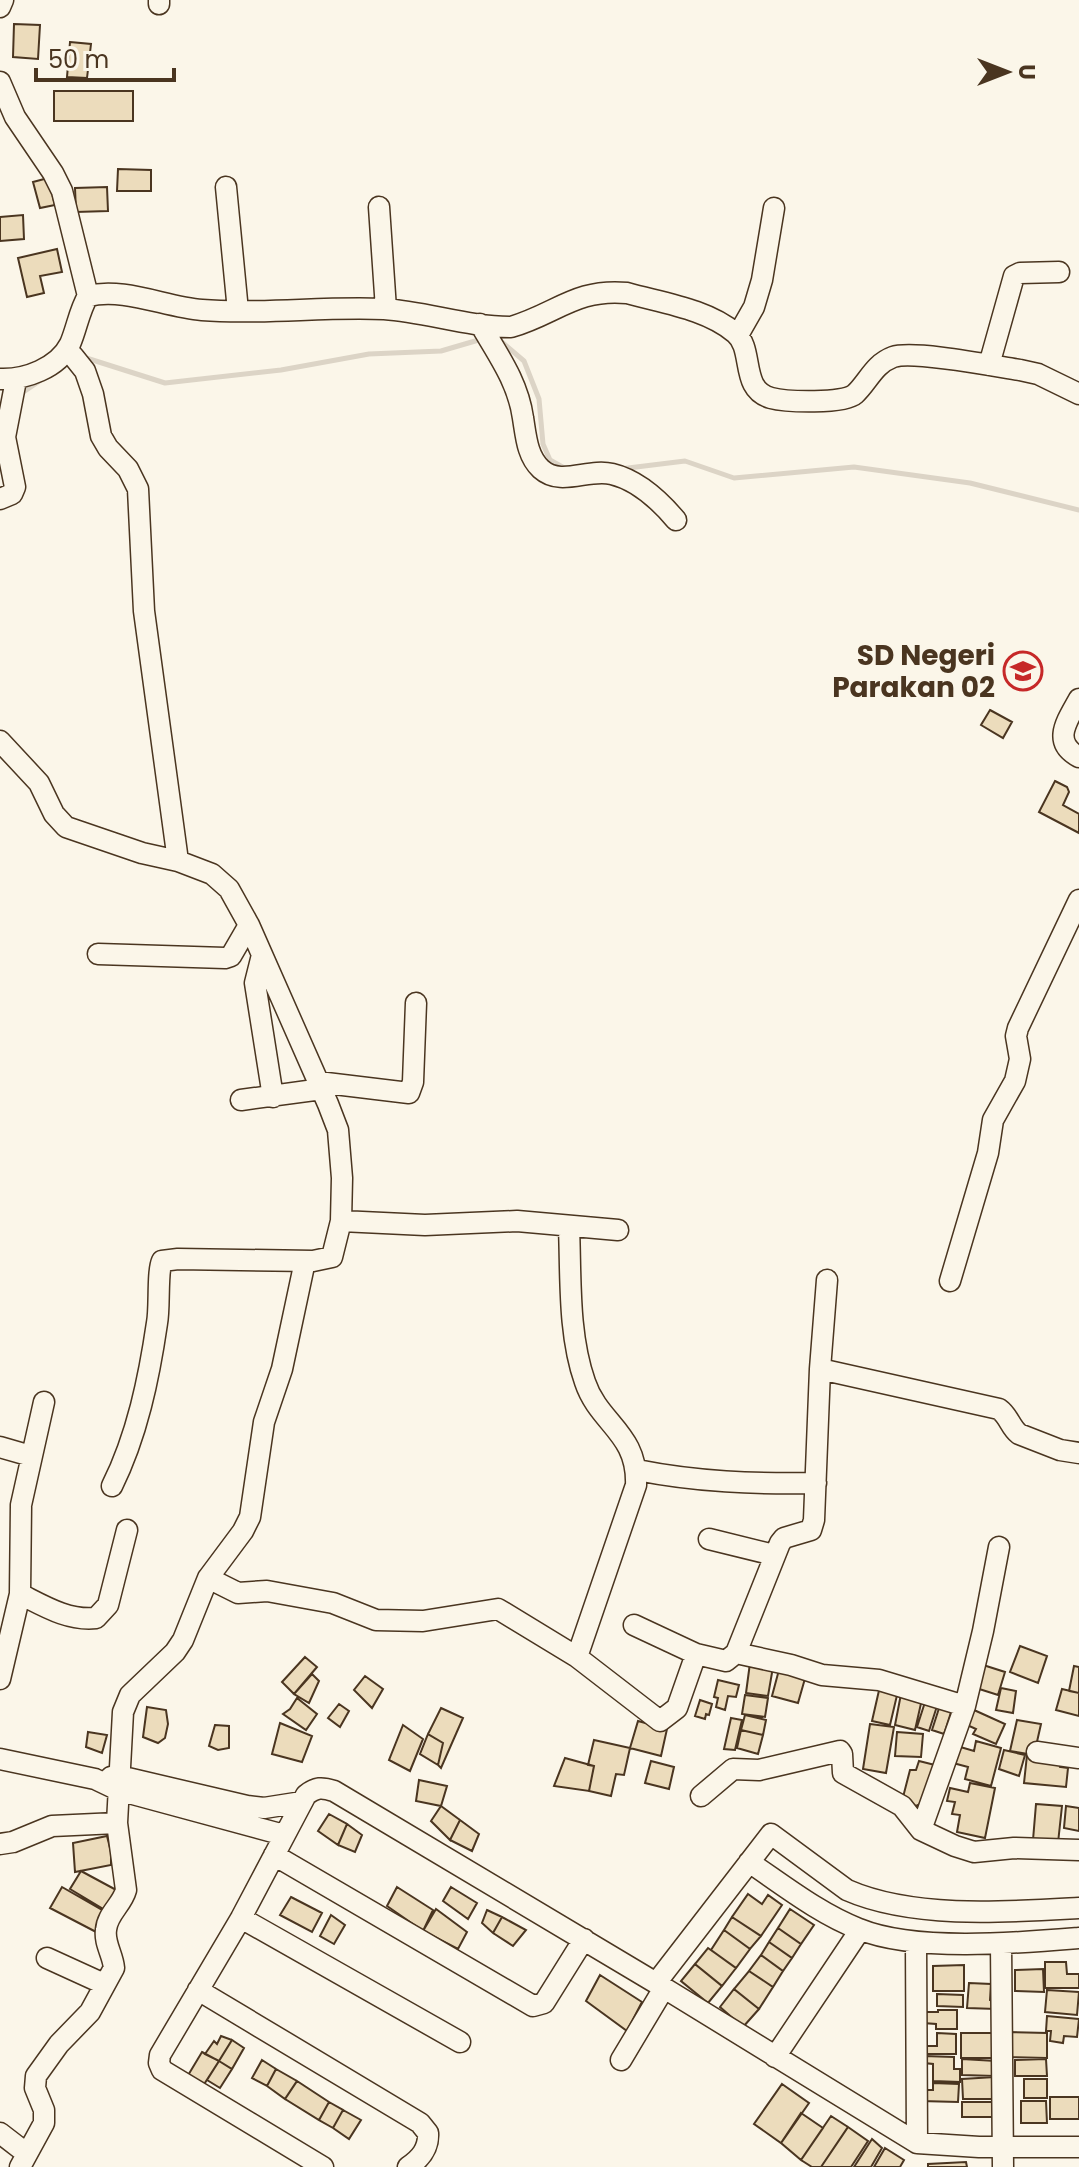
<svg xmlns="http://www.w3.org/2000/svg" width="1079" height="2167" font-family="Poppins,sans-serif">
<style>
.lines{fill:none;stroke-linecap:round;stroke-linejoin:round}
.stream{stroke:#dcd4c6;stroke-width:5}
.building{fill:#ecdcbc;stroke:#4a3520;stroke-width:2}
.minor-casing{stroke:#4a3520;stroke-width:23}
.minor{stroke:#fbf6e9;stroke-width:20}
.labels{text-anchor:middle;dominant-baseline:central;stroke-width:6;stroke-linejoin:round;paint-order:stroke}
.poi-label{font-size:28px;font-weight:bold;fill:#4a3520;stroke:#fbf6e9;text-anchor:end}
</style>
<rect width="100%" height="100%" fill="#fbf6e9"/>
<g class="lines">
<path class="stream" d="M495,336L524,361L539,399L543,444L550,460L566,469
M80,356L165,383L281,370L369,354L441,351L482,339
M19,395L41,380
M620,469L685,461L734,478L854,467L970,483L1079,510"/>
</g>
<path class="building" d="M14,24L40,25L38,59L13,57Z
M70,42L91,44L87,78L67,77Z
M54,91H133V121H54Z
M118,169L151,170V191H117Z
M48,178L55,205L40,208L33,182Z
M107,187L108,211L76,212L75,188Z
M23,215L24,239L0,241V217Z
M57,249L62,272L40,276L44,293L27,297L18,258Z
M990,710L1012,722L1003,738L981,725Z
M1055,781L1067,787L1069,792L1063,805L1079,814V833L1039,812Z
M1020,1646L1047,1656L1038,1683L1010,1672Z
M305,1657L317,1667L294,1694L282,1682Z
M750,1663L773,1667L768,1696L746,1693Z
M980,1664L1005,1672L998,1695L973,1687Z
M780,1666L806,1675L798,1703L772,1696Z
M1074,1666L1079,1667V1693L1069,1691Z
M312,1674L319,1681L309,1703L294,1694Z
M365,1676L383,1689L372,1708L354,1690Z
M718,1680L739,1685L736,1697L728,1696L725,1710L716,1707L718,1698L714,1697Z
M880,1686L898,1691L890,1725L872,1721Z
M1001,1688L1016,1691L1013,1713L996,1710Z
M1062,1689L1079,1693V1716L1056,1710Z
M901,1694L922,1699L915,1730L895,1725Z
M745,1695L768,1698L765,1717L742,1714Z
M297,1698L317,1714L306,1730L283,1714L290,1709Z
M926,1699L938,1703L929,1731L917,1727Z
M700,1700L712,1704L709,1715L706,1714L705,1719L695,1716Z
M941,1702L953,1706L944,1734L932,1730Z
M339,1704L349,1711L340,1727L328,1718Z
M147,1707L166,1710L168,1724L165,1738L158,1743L143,1737Z
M441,1708L463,1718L441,1768L438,1765L443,1743L428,1734Z
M974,1710L1005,1724L996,1744L973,1734L976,1729L967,1725Z
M745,1715L766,1720L763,1735L741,1730Z
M731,1718L742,1720L735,1750L724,1749Z
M1017,1720L1041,1724L1034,1755L1010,1751Z
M638,1721L667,1729L661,1756L630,1748Z
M280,1723L312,1736L302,1762L272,1754Z
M870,1724L894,1727L886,1773L863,1769Z
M215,1725L229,1726V1748L218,1750L209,1746Z
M403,1725L423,1739L410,1771L389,1760Z
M741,1730L763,1735L758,1754L737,1748Z
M88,1732L107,1735L102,1753L86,1747Z
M897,1732L923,1734L921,1757L895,1756Z
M428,1734L443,1743L438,1765L420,1754Z
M594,1740L630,1748L624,1775L616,1774L611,1796L589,1791L594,1766L588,1765Z
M976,1741L1001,1748L991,1786L965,1779L968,1767L953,1763L957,1746L974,1751Z
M1004,1750L1025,1755L1019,1776L999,1769Z
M1027,1755L1061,1759L1060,1767L1068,1768L1066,1787L1024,1783Z
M565,1758L594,1766L589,1791L554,1786Z
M651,1761L674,1767L669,1789L645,1783Z
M919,1761L935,1765L931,1799L916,1806L902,1801L910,1770H916Z
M419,1780L447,1786L441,1806L416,1801Z
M970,1783L995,1788L985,1838L957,1832L960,1815L952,1814L955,1802L947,1801L950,1788L968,1792Z
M1036,1804L1062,1806L1058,1843L1033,1840Z
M441,1806L460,1820L450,1840L431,1821Z
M1066,1806L1079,1808V1831L1064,1828Z
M329,1814L347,1824L338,1845L318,1831Z
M460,1820L479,1834L472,1851L450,1840Z
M347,1824L362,1835L355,1852L338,1845Z
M107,1836L111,1852V1865L75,1872L73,1843Z
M81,1871L120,1892L110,1913L70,1889Z
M62,1887L109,1914L100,1934L50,1908Z
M397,1887L433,1910L423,1931L387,1906Z
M451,1887L477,1903L468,1919L443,1901Z
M748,1894L762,1904L768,1895L782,1905L761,1936L732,1917Z
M291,1897L322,1913L312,1932L280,1915Z
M436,1909L467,1932L458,1949L423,1931Z
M790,1909L814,1925L801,1944L778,1928Z
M487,1910L502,1917L493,1933L482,1923Z
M331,1915L345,1925L334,1944L320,1936Z
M502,1917L526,1930L513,1946L493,1933Z
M732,1917L761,1936L750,1949L724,1930Z
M778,1928L801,1944L792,1958L769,1942Z
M724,1930L750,1949L736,1968L711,1950Z
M769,1942L792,1958L783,1971L761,1955Z
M708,1948L736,1968L722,1986L695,1964Z
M761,1955L783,1971L773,1987L749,1971Z
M1045,1962H1066L1067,1974H1079V1988H1045Z
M695,1964L722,1986L708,2003L681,1981Z
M964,1965V1991H933V1966Z
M1043,1969L1044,1992L1015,1991V1970Z
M749,1971L773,1987L759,2009L734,1989Z
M600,1975L642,2002L627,2031L586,2001Z
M969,1983L991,1984L990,2000L996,2002V2009L967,2008Z
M734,1989L759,2009L743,2027L720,2007Z
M1047,1990L1079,1992L1077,2015L1045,2012Z
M937,1994L963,1995V2007L937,2006Z
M938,2010H957V2029H936V2024L923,2023V2012H938Z
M1047,2016L1079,2019L1077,2037L1064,2036L1063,2043L1050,2041L1051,2031H1046Z
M1009,2032L1047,2033V2058L1009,2057Z
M937,2033L956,2034V2054H925V2046H937Z
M961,2033H996V2058H961Z
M221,2036L232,2040L219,2061L205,2054L214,2041L217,2044Z
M232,2040L244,2048L232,2069L219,2061Z
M202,2052L219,2061L201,2089L187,2077Z
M924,2056L954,2057V2069H960V2082L933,2081V2064L924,2063Z
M962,2059L996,2061L995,2076L962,2075Z
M1046,2059L1047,2076H1015V2060Z
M262,2060L276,2069L267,2086L252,2078Z
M219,2061L232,2069L220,2088L207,2080Z
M276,2069L297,2081L285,2099L267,2086Z
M995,2077V2099H963L962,2079Z
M1024,2079H1047V2098H1024Z
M297,2081L329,2102L319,2120L285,2099Z
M933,2083L959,2084L958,2102L921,2101L922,2090H933Z
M782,2084L809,2103L781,2143L754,2124Z
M1050,2097H1079V2119H1050Z
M1021,2101H1046L1047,2123H1021Z
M329,2102L343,2110L333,2128L319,2120Z
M962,2102H996V2117H962Z
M343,2110L361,2120L349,2139L333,2128Z
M801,2113L823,2128L801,2160L781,2143Z
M831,2116L848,2127L821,2167H812L801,2160Z
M848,2127L868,2141L851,2167H821Z
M872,2139L882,2148L871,2167H854Z
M885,2148L904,2160L900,2167H874Z
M966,2162L967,2167H928V2164Z"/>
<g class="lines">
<defs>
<path id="minor" d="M159,4V0
M0,7L3,0
M0,82L15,117L53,173L62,191L88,296
M226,187L238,311
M379,207L386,309
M480,324C498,355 518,382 523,418C526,436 527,456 541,469C561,487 588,468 612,474C637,480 660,501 676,520
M738,335L754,307L762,280L774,208
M66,351L73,356L85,371L93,394L101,436L108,448L128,469L138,489L144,611L178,861L212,874L229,889L249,925L328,1104L338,1130L342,1178L341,1221L332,1257L313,1261L178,1259L162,1261C157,1272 160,1308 157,1323C149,1378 137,1436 112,1486
M989,365L1014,276L1020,273L1059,272
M0,379C25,380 58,368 70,344C77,328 79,311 88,296C124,287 165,307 202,310C262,315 324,306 384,309C427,312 468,327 511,327C556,314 576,288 627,293C662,303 707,309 735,333C755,349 739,389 771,398C786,402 844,404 855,394C868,382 874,364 893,357C913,350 994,366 1020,370L1038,374L1079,394
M0,499L12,494L15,487L5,437L16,380
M1079,699C1067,721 1051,742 1079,757
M0,741L39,783L54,814L66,827L142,853L178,861
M98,954L225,958L231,956L249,925
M262,955L255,983L273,1097
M318,1082L409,1093L413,1082L416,1003
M241,1100L322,1089
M341,1221L425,1225L517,1221L618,1230
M569,1227C571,1277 568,1334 585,1382C599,1424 638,1433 636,1485L577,1657
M950,1281L988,1153L993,1120L1015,1081L1020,1059L1016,1036L1018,1028L1079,900
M820,1369L827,1280
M0,1447L31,1456
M637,1470C697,1482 754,1484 816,1483
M709,1539L774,1555
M208,1578L238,1593L267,1591L333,1603L376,1620L423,1621L498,1609L577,1657L660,1721L677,1708L696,1654
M20,1594C44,1606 68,1621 96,1618L108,1605L127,1530
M634,1625L696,1654L726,1661L736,1653L780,1543L784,1538L811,1530L814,1520L820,1369L999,1409C1009,1416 1010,1427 1019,1434L1060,1450L1079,1453
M736,1653L791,1665L822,1675L879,1680L965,1706
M0,1679L20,1594L21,1505L44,1402
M1037,1752L1079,1758
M0,1759L95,1779L118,1790L284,1835
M111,1777L119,1776L247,1806L264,1808L302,1802
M701,1796L733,1769L759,1770L840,1751L842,1754L843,1773L902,1806L921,1830L955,1846L974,1852L1014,1848L1079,1850
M921,1830L965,1706L983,1631L999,1547
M0,1844L13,1842L52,1826L117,1823
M274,1855L533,2006L544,2003L584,1939
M749,1862C783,1885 820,1914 859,1929C915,1952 1018,1943 1079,1938
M241,1918L460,2042
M916,1942L917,2143
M1001,1944L1003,2167
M47,1958L104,1984
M656,1983L917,2143L979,2147H1079
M198,1990L420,2123L428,2133C429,2149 420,2159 408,2167
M775,2057L860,1930
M621,2060L664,1988
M0,2133L26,2153
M20,2167L44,2123V2110L35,2088L36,2076L59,2044L90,2012L114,1968C113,1955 104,1943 106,1930C107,1914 122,1905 126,1890L117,1823L123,1712L130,1695L175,1652L183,1640L208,1578L243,1531L250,1517L264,1422L282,1369L305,1261
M323,2167L162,2070L159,2063L160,2055L241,1918L306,1795C316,1787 322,1787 334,1791L656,1983L771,1834L847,1890C913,1919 1008,1912 1079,1908"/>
</defs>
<use href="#minor" class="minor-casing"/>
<use href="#minor" class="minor"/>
</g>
<defs>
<symbol id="school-ring" viewBox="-11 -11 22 22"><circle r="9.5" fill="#fbf6e9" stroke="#c62828" stroke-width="1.5"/><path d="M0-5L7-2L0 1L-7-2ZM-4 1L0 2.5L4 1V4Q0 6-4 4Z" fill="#c62828"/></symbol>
</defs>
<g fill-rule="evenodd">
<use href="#school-ring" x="1001" y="649" width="44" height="44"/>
</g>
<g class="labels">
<g class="poi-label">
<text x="995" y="655">SD Negeri<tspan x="995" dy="32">Parakan 02</tspan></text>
</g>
</g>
<g transform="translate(1007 72) rotate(90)" stroke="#fbf6e9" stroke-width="6" paint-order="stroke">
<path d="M0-6L14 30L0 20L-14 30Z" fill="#4a3520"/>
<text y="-12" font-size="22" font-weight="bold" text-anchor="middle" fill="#4a3520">U</text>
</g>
<path d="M36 68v12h138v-12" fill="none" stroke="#4a3520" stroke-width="4"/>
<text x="48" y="68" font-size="24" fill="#4a3520" stroke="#fbf6e9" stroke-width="6" paint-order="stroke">50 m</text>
</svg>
